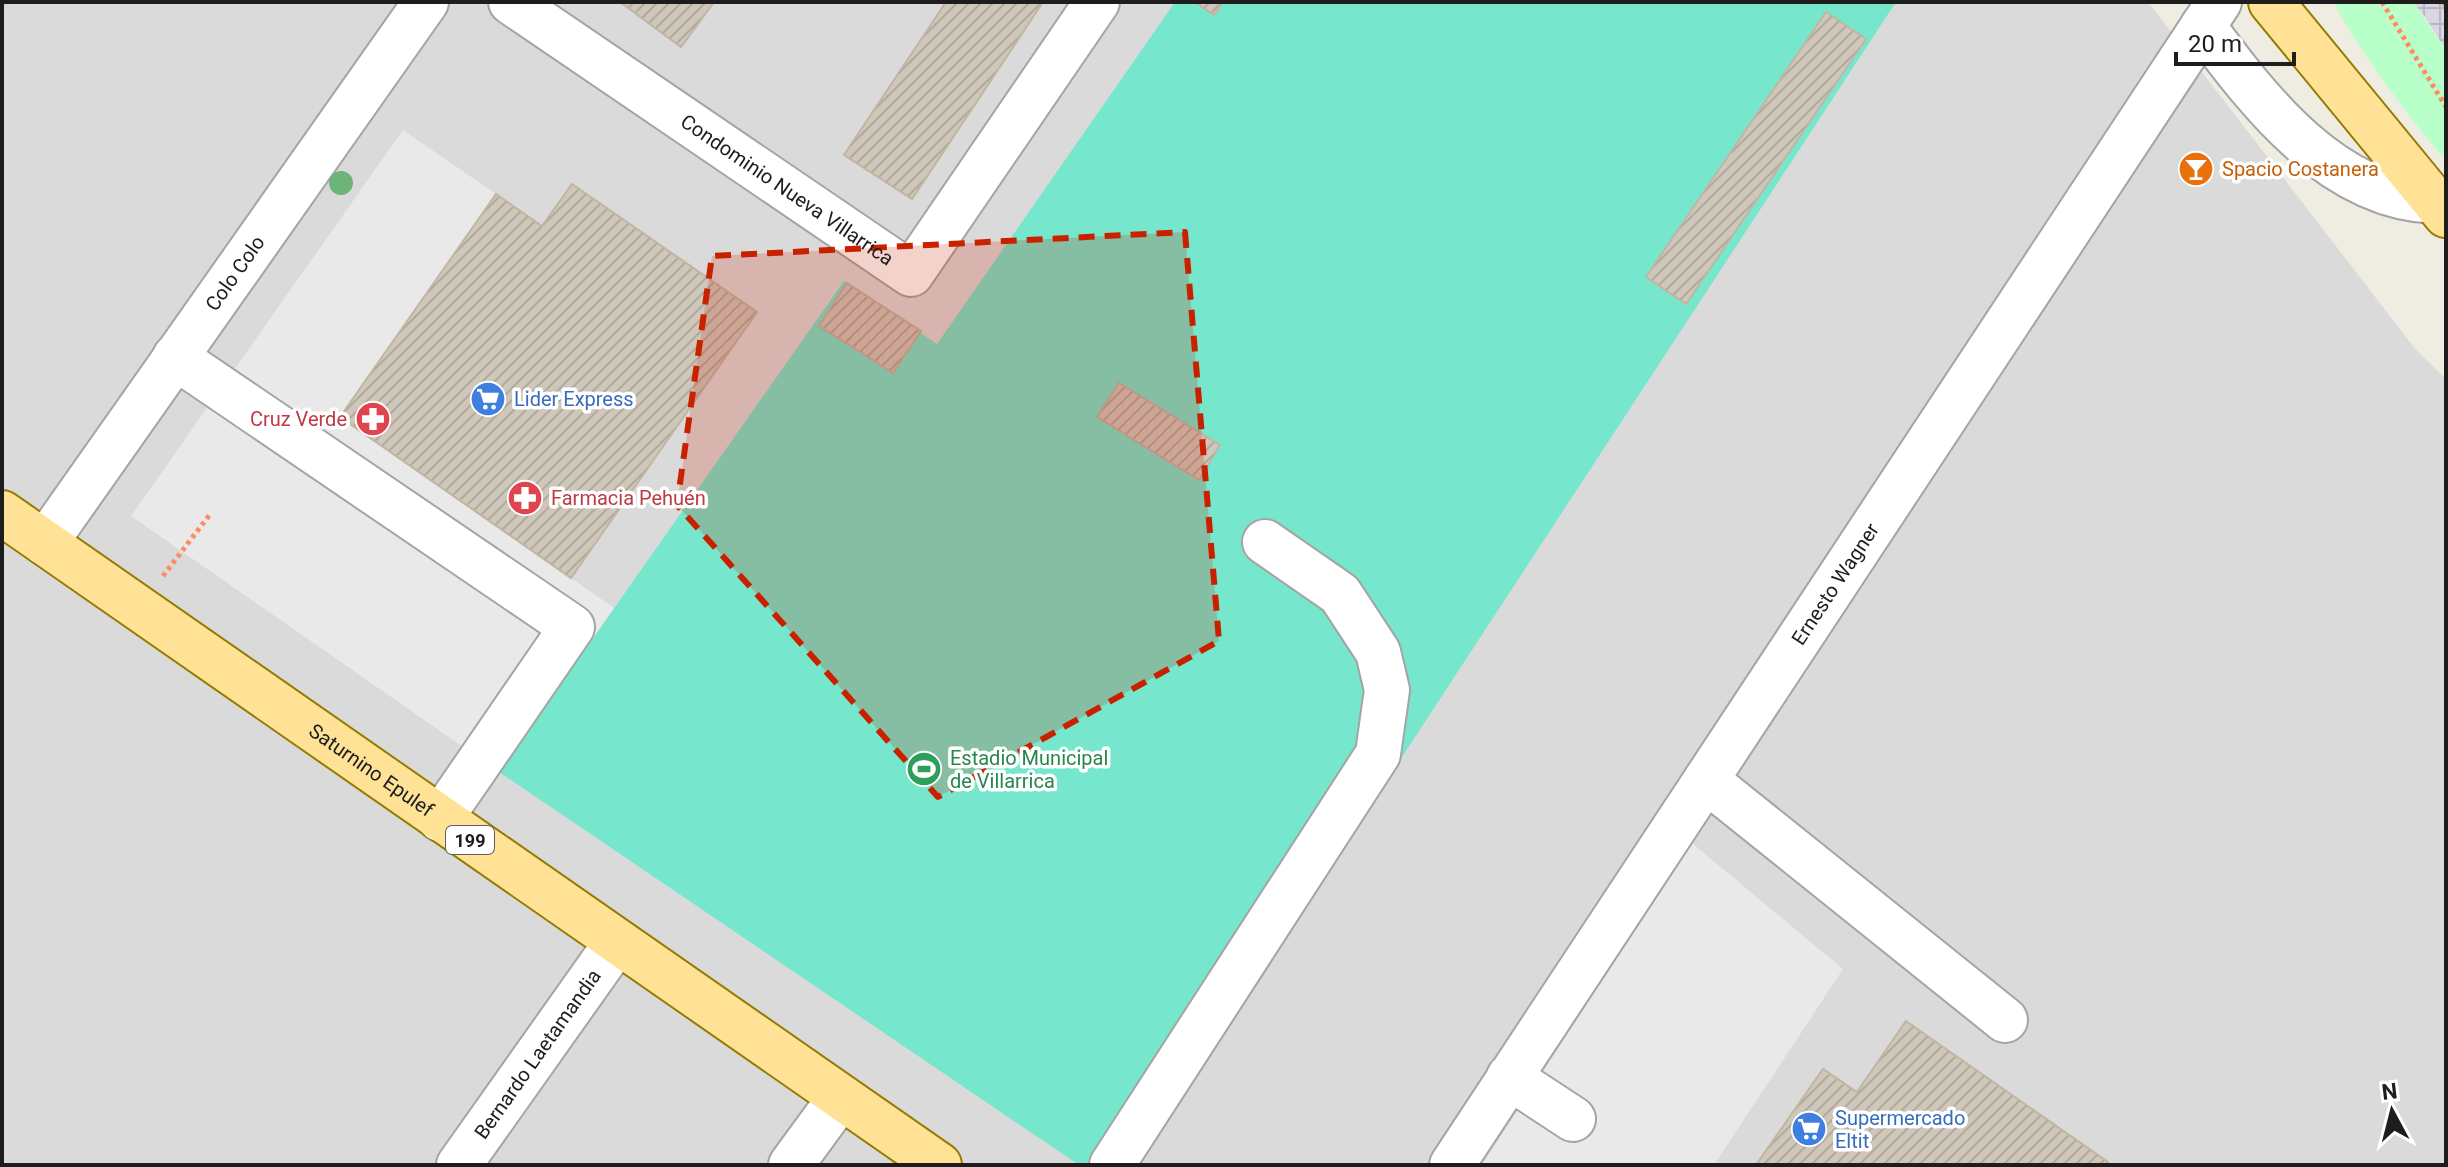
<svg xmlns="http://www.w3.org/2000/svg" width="2448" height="1167" font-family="Roboto,sans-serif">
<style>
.residential{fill:#dbdada}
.park{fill:#b9ffc9}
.pitch{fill:#76e7cd}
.parking{fill:#e9e9e9}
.plaza{fill:url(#plaza-grid)}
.building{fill:url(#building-hatch);stroke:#c2b5a2;stroke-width:2}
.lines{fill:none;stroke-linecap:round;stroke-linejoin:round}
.minor-casing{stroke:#a4a4a4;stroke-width:48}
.major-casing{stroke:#957c00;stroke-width:48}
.path{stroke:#ff8b62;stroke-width:5;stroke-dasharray:4 4;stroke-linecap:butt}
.minor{stroke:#fff;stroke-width:44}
.major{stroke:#ffe296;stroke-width:44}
.tree{fill:#6cb477}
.marked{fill:#c92000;fill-opacity:0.2;stroke:#c92000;stroke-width:6;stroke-dasharray:16 10;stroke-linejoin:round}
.labels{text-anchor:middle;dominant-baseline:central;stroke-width:7;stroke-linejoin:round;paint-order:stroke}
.shield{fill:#fff;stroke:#616161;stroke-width:2}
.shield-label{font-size:18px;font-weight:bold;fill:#1d1d1d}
.food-label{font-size:20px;fill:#c56008;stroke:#fff;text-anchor:start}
.street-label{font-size:20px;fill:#1d1d1d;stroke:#fff}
.shop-label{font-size:20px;fill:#366cbe;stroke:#fff;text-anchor:start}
.health-label{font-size:20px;fill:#be3a42;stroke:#fff;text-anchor:end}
.leisure-label{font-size:20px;fill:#27864d;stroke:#fff;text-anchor:start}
</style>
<defs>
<pattern id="plaza-grid" width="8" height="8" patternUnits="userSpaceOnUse" patternTransform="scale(2)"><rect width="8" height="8" fill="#d8d5e5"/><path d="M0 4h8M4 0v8" fill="none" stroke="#b9b6c4"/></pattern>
<pattern id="building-hatch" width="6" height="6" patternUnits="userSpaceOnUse" patternTransform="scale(2)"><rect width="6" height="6" fill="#cfc7ba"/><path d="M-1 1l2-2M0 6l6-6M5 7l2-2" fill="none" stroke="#b1aa9f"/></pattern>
</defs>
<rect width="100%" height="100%" fill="#efede1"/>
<path class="residential" d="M2,2H2148L2416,350L2446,379V1165H2Z"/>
<path class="park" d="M2333,2H2413L2446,50V157L2439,153C2400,105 2363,56 2333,2Z"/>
<path class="pitch" d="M1175,2H1896L1135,1165H1079L499,772L844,281L937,344Z"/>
<path class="parking" d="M403,130L496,194L340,417L614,608L499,772L131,516Z
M1692,843L1843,969L1714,1165H1482Z"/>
<path class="plaza" d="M2413,2H2446V50L2425,17Z"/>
<path class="building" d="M620,2H714L681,47Z
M946,2H1043L912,199L844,155Z
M1195,2H1223L1214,15Z
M1826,12L1866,39L1686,304L1646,277Z
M572,184L757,312L571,578L340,417L496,194L542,226Z
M847,283L921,331L893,373L819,326Z
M1119,383L1220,445L1199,480L1097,417Z
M1906,1021L2108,1162L2106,1165H1756L1823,1069L1857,1092Z"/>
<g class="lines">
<defs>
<g id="minor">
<path id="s1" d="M511,2L911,274L1097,2"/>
<path d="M2203,26C2259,102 2333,198 2435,201"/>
<path d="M175,357L572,627L440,819"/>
<path id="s2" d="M45,543L426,2"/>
<path d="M1706,780L2005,1020"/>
<path d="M1509,1077L1573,1119"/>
<path id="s3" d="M459,1165L617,942"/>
<path d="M791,1165L840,1098"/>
<path d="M1112,1165L1378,754L1387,690L1378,652L1340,594L1265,542"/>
<path id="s4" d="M1452,1165L2219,2"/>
</g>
<g id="major">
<path d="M2271,2L2446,215"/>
<path id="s5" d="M2,513L939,1165"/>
</g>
</defs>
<use href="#minor" class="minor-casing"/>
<use href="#major" class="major-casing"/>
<path class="path" d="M2382,2L2446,107
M2443,2L2446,6
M163,576L211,513"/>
<use href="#minor" class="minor"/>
<use href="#major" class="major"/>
</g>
<circle class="tree" cx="341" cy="183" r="12"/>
<path class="marked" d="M1185,232L1219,641L938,797L677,505L712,256Z"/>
<defs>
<symbol id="bar-disc" viewBox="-11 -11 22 22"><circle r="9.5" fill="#e8710a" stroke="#fff"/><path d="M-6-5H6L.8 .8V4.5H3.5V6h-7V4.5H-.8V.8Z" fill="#fff"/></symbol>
<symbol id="supermarket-disc" viewBox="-11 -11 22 22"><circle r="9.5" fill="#3f7fe0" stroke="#fff"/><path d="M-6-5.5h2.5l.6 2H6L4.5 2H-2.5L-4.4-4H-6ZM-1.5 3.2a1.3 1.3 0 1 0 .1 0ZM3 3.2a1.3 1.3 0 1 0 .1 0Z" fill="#fff"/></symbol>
<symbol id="pharmacy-disc" viewBox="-11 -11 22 22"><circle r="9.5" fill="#e0444e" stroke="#fff"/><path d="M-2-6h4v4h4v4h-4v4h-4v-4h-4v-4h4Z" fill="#fff"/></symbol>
<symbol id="stadium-disc" viewBox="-11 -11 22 22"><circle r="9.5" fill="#2e9e5b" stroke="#fff"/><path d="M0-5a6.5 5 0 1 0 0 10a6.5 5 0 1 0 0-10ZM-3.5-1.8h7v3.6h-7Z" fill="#fff"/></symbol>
</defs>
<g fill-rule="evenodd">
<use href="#bar-disc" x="2176" y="149" width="40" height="40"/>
<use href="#supermarket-disc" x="468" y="379" width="40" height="40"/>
<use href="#pharmacy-disc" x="353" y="399" width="40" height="40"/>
<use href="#pharmacy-disc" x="505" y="478" width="40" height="40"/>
<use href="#stadium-disc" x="904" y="749" width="40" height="40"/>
<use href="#supermarket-disc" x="1789" y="1109" width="40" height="40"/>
</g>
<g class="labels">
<rect class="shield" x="446" y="826" width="48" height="28" rx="6"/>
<g class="shield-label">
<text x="470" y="840">199</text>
</g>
<g class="food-label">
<text x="2222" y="169">Spacio Costanera</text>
</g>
<g class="street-label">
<text stroke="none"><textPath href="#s1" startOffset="334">Condominio Nueva Villarrica</textPath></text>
<text stroke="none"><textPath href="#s2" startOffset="330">Colo Colo</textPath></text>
<text stroke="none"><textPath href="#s4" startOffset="696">Ernesto Wagner</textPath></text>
<text stroke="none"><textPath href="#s5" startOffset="450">Saturnino Epulef</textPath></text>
<text stroke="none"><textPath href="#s3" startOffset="136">Bernardo Laetamandia</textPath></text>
</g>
<g class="shop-label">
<text x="514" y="399">Lider Express</text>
<text x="1835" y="1118">Supermercado<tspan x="1835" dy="23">Eltit</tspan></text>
</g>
<g class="health-label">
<text x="347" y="419">Cruz Verde</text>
<text x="551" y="498" text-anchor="start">Farmacia Pehuén</text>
</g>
<g class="leisure-label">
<text x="950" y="758">Estadio Municipal<tspan x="950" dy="23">de Villarrica</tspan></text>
</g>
</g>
<rect width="2448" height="1167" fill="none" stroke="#1d1d1d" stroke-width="8"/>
<g transform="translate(2392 1111) rotate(353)" stroke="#ffffff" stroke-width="6" paint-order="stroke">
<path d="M0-6L14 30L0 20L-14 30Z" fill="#1d1d1d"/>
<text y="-12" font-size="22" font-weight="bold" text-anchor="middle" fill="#1d1d1d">N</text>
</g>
<path d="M2176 52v12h118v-12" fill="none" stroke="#1d1d1d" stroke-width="4"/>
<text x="2188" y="52" font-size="24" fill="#1d1d1d" stroke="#ffffff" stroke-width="6" paint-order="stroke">20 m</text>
</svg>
